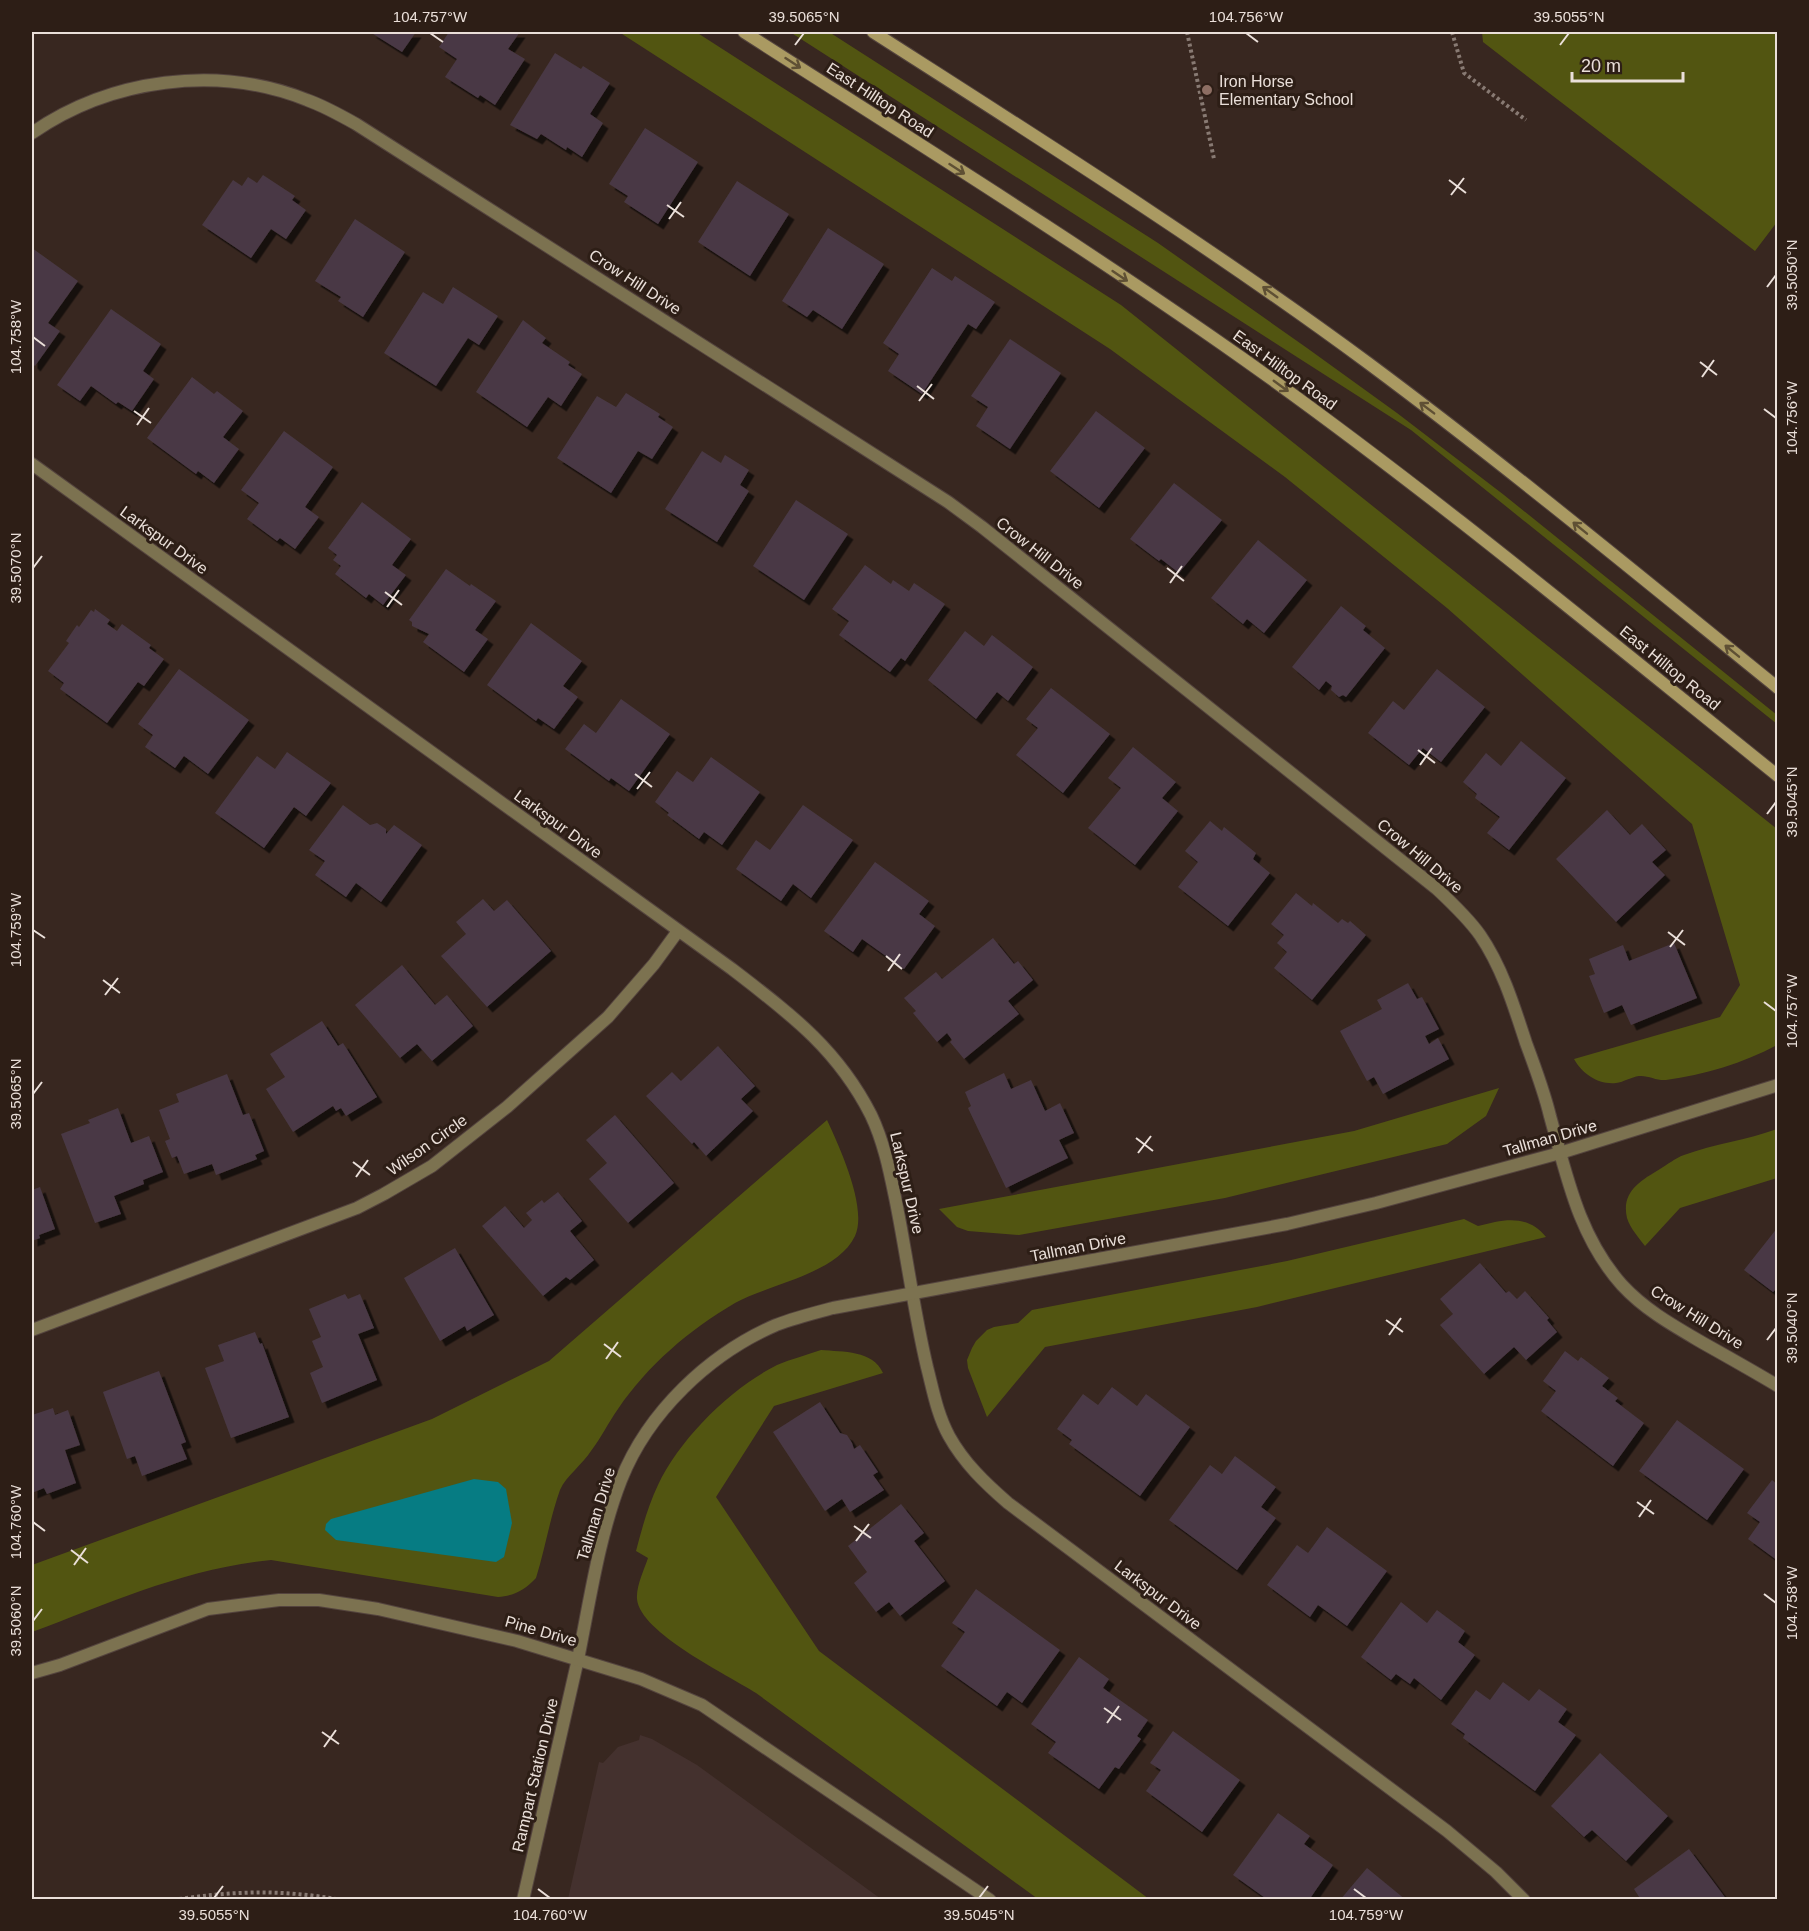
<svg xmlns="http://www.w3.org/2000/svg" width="1809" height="1931" font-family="Helvetica,sans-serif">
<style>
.commercial{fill:#44312e}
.green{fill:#525511}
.water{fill:#067c83}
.building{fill:#493944;filter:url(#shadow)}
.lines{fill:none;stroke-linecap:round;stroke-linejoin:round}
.minor-casing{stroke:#54443e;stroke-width:14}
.tertiary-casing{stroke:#54443e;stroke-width:14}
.secondary-casing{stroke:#54443e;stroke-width:14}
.path{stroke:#887a73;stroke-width:4;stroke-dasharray:3 3;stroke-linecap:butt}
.minor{stroke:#7c7250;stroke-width:12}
.tertiary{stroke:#7c7250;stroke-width:12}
.secondary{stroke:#aa9a62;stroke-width:12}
.oneway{stroke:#5f5034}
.ticks{fill:none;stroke:#eadfd9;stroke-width:2}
.education-dot{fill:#8d6e63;stroke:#2d1e16;stroke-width:2}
.labels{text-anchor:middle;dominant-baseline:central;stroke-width:6;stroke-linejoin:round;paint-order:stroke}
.poi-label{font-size:16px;fill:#eadfd9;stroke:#2d1e16;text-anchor:start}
.street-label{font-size:16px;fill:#eadfd9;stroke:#2d1e16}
.neatline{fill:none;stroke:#eadfd9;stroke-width:2}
.ticks-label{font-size:15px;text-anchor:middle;fill:#eadfd9}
</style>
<defs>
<filter id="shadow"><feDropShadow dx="5.5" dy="5.5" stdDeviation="0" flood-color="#0009"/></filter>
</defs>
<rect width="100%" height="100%" fill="#382720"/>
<path class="commercial" d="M640,1735L652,1739L697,1765L881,1899H568L599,1762L603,1763L618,1747L639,1740Z"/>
<path class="green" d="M619,32H696L1121,305L1777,829V1045C1744,1063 1703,1075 1666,1080C1657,1081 1648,1075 1639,1076C1631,1077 1624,1082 1616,1083C1599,1085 1582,1074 1574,1059L1720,1017L1740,985L1692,824L1447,608L1285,477L1110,349Z
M790,32H829L1158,243L1307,348L1397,413L1504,495L1777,715V724L1411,430Z
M1482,32H1777V222L1755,251L1514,66L1483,42Z
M1499,1088L1486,1116L1447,1144L1225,1198L1019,1235L968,1231L957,1227L939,1209L1354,1131Z
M827,1120C839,1146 868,1208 855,1236C837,1274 769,1284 735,1303C689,1330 648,1365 618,1409C608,1423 601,1438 591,1451C583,1464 566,1476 560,1490C550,1518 545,1549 536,1578C525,1590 514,1596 498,1597L271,1560C186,1568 110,1603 32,1632V1565L432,1419L549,1361Z
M1777,1129V1178L1680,1208L1645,1246C1639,1238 1630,1228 1627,1218C1621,1192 1640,1181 1660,1169C1667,1165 1675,1158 1684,1155C1714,1144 1747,1140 1777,1129Z
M1464,1219L1478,1226C1504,1219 1527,1214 1546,1237L1257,1307L1045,1347L987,1417L968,1368L967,1360L972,1348L976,1341L987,1330L994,1327L1018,1323L1032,1310L1287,1261Z
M821,1350C843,1352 873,1350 883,1373L774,1406L716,1497L819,1651L1149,1899H1038L756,1693C728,1675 640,1633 637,1599C636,1586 644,1570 648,1558L636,1551C642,1528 648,1506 658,1485C680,1438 731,1388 777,1365C791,1359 807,1355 821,1350Z"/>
<path class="water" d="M474,1479L498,1482L506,1489L512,1523L504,1557L496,1562L336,1540L325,1530L326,1524L331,1519Z"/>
<path class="building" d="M370,32H416L402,52Z
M449,32H520L508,49L525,59L495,105L480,95L478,98L445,77L457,59L439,47Z
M555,53L581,69L583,66L610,83L590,114L603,123L582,157L567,147L566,150L541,134L537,139L510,125Z
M645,128L698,162L658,224L624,202L628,196L609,184Z
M263,175L295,196L292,200L306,210L286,239L271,229L251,258L202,225L233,180L242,186L248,177L257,183Z
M737,181L789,214L750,276L698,242Z
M355,219L405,252L363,317L338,301L341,297L315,281Z
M828,228L884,264L842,329L813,310L807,317L782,301Z
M32,248L78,281L48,323L60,331L35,366L32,363Z
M932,268L952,281L955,276L995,302L976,329L968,324L922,394L888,371L899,354L883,343Z
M453,287L498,316L479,345L468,338L436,386L384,353L423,292L443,304Z
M111,309L161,344L143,371L154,379L132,411L118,402L116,404L91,386L80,401L57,385Z
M523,320L546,338L542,343L570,362L568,365L582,374L561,406L548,397L527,427L476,392Z
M1010,339L1061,373L1010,449L976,426L988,407L971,396Z
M192,377L214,394L217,391L243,411L223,437L239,449L214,483L198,471L196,474L147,438Z
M626,393L660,414L658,417L673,427L652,459L638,451L611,493L557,458L597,396L616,407Z
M1096,411L1145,448L1099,508L1050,471Z
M284,431L333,467L305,507L319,517L295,549L280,538L277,541L247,519L259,503L241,490Z
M702,451L721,463L725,455L749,470L740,485L749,491L717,542L665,509Z
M1174,483L1222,520L1179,573L1161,559L1159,561L1130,539Z
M796,500L848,534L804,600L753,566Z
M362,502L411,539L392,565L406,575L383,605L369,594L366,598L335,574L341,566L333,560L337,555L328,548Z
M1258,540L1307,580L1264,633L1247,619L1243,624L1211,598Z
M865,565L891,584L893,580L909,591L914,583L945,604L905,661L901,658L890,672L839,635L849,621L832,609Z
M446,569L470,586L471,584L496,601L475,630L488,639L464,672L423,642L429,634L412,626V622L409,620Z
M1341,606L1366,626L1363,630L1385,648L1346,697L1343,695L1339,697L1331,690L1332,686L1326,681L1319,690L1292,667Z
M95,609L110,620L107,624L117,631L122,624L151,645L149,648L164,659L144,686L138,682L107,723L60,689L64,683L48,671L69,643L66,641L77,625L79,627L91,610L94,612Z
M531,623L582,661L563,686L578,697L554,729L538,718L536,721L487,685Z
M965,631L984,646L992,635L1033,667L1008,701L997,692L976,719L928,680Z
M179,669L249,720L208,774L184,756L175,768L145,747L153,735L138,724Z
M1437,669L1485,707L1441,762L1423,748L1409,765L1368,733L1393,701L1404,710Z
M1051,688L1110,734L1063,793L1016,755L1038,728L1026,719Z
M621,699L670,734L629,791L611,778L609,781L565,749L584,724L596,733Z
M1521,741L1566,778L1509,850L1487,833L1500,817L1475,798L1477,794L1463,782L1486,753L1501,766Z
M1133,747L1176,782L1162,798L1178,811L1135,865L1088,828L1121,788L1108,778Z
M287,752L331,783L306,816L294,807L264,848L215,813L257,756L275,769Z
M711,757L760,792L722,845L704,832L699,839L667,815L669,813L655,802L677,771L693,782Z
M343,805L370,825L377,823L386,829V834L394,825L422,845L381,902L356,883L346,897L315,875L325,861L309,850Z
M803,805L853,840L811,898L793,884L781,901L736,869L756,840L770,850Z
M1607,810L1630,835L1642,824L1666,850L1652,862L1665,875L1616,922L1556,859Z
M1210,821L1222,831L1224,827L1256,853L1253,859L1270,873L1228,926L1178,887L1198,862L1185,851Z
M875,862L929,901L919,914L935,926L904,969L862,939L853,952L824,931Z
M1296,893L1312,906L1313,903L1338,923L1342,919L1348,923L1350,921L1366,935L1312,1000L1274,968L1287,952L1277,943L1284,935L1271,924Z
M483,899L494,911L507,900L551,951L487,1007L441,956L466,934L456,922Z
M993,938L1014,964L1018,961L1033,980L1008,1001L1019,1014L964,1059L950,1042L952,1040L947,1033L937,1042L913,1013L916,1011L904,998L936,972L942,979Z
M1674,943L1697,998L1631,1025L1622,1005L1604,1013L1589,976L1595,974L1589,959L1623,945L1629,961Z
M402,965L435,1005L447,995L473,1026L432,1061L417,1044L400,1058L355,1005Z
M1408,983L1417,999L1422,997L1439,1029L1425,1036L1429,1044L1438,1038L1449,1059L1383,1094L1374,1077L1367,1081L1340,1031L1382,1009L1377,1000Z
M322,1021L338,1046L343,1043L377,1097L346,1116L341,1108L336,1111L333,1106L293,1132L266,1089L285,1077L270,1054Z
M718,1046L755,1086L741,1099L753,1111L706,1156L694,1142L692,1144L646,1096L672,1072L681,1081Z
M1004,1073L1011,1089L1031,1080L1045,1111L1060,1103L1074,1133L1059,1140L1068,1158L1006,1188L968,1108L971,1106L965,1092Z
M227,1074L243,1115L249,1113L264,1151L255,1155L257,1159L216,1175L212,1164L184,1174L177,1156L172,1158L165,1141L170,1139L159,1110L179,1102L176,1094Z
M118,1108L131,1143L149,1136L163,1172L143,1180L144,1184L114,1196L121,1214L95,1223L61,1134L90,1123L88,1120Z
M615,1115L674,1183L628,1223L589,1179L607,1163L586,1140Z
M40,1187L55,1229L39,1235L40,1238L32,1241V1190Z
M558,1192L582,1221L570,1231L594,1260L570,1280L566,1277L543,1296L482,1226L505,1206L524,1228L532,1220L526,1213L542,1200L544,1203Z
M1778,1227V1287L1773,1292L1744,1270Z
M455,1248L494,1315L467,1331L465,1326L440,1341L404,1278Z
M1480,1263L1506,1293L1509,1291L1517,1299L1525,1291L1549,1318L1547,1320L1557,1332L1526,1360L1514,1347L1484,1374L1440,1325L1453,1314L1440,1299Z
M345,1294L348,1299L360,1294L374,1328L358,1334L377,1380L322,1403L310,1373L323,1367L312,1341L321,1337L309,1309Z
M255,1332L260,1344L262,1343L289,1417L231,1438L205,1368L224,1361L218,1345Z
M1565,1351L1578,1361L1581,1357L1609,1378L1602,1386L1618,1398L1615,1401L1644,1423L1613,1466L1541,1411L1556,1391L1543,1381Z
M159,1371L186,1442L181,1444L187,1459L142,1476L135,1456L127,1459L103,1392Z
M1112,1387L1137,1406L1146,1394L1190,1427L1140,1496L1069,1444L1072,1440L1057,1429L1083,1394L1098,1405Z
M820,1402L840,1433L847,1435L852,1443L854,1449L860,1445L878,1472L873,1475L884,1490L850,1512L842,1499L825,1511L773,1432Z
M53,1408L55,1415L68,1410L80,1445L65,1450L76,1483L47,1494L44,1488L32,1493V1415Z
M1677,1420L1744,1469L1707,1520L1639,1471Z
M1235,1456L1276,1487L1261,1507L1276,1518L1237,1570L1169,1520L1210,1465L1222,1474Z
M1772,1480L1778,1485V1561L1748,1539L1760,1522L1747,1513Z
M901,1504L924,1533L914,1541L945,1581L900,1616L889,1602L876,1612L854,1583L867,1572L848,1546Z
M1327,1527L1387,1571L1347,1626L1318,1605L1310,1617L1267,1585L1297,1545L1308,1553Z
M976,1589L1060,1650L1022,1703L1007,1692L997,1706L941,1666L965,1632L952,1623Z
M1401,1602L1427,1623L1437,1610L1465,1631L1458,1642L1475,1655L1441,1700L1414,1678L1410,1684L1396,1674L1391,1680L1361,1657Z
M1079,1657L1109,1679L1103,1688L1148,1720L1137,1736L1141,1739L1119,1769L1115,1767L1099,1789L1048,1753L1056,1742L1031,1724Z
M1503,1682L1529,1701L1539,1689L1567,1709L1558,1722L1576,1735L1535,1791L1463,1738L1465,1734L1451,1724L1476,1690L1490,1700Z
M1173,1731L1240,1780L1202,1832L1146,1791L1161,1770L1150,1763Z
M1600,1753L1668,1816L1626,1861L1592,1830L1584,1837L1551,1806Z
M1278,1813L1310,1836L1304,1844L1333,1865L1309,1900H1268L1233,1875Z
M1689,1849L1727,1900H1641L1634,1889Z
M1367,1868L1406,1900H1340Z"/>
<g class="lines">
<defs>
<path id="minor" d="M32,133C110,79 217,64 307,100C324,106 340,115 356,124L948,502L982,527L1437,889C1452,903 1468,918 1480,935C1502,967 1514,1006 1526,1043C1535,1067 1544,1091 1550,1116C1567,1177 1579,1237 1622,1285C1645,1310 1674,1326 1703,1343C1728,1357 1753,1371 1778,1386
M32,464L732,969C789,1013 837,1048 871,1115C884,1142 890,1173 896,1202C907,1257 914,1312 927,1367C933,1390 937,1414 949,1436C964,1463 985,1483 1008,1503L1447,1831L1496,1872L1524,1900
M32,1330L357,1208L384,1194L432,1166L507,1107L608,1017L654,964L678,931
M523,1900L578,1659"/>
<path id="tertiary" d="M578,1659C590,1600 599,1536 621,1480C648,1412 709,1354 776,1325C794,1318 814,1313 833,1308L1287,1224L1376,1203L1560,1153L1778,1085
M32,1673L60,1665L208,1609L279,1600H319L378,1609L517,1641L641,1679L702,1705L990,1900"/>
<path id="secondary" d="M744,32C911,139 1080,244 1242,358C1427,489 1601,634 1778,776
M873,32C1040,139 1208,245 1368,363C1508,467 1642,578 1778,688"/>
</defs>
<use href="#minor" class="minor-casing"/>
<use href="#tertiary" class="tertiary-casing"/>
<use href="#secondary" class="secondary-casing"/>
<path class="path" d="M1187,32L1214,159
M1452,32L1464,73L1526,120
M173,1900C232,1891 282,1889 341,1900"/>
<use href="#minor" class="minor"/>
<use href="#tertiary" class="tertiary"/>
<use href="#secondary" class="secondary"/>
</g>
<defs><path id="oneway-shaft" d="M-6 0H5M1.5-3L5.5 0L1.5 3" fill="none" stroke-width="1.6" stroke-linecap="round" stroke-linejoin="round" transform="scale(1.5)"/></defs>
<g class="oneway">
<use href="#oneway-shaft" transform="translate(793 63) rotate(33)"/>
<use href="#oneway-shaft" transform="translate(957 169) rotate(33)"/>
<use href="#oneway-shaft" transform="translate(1120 276) rotate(34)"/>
<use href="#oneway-shaft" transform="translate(1270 292) rotate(-144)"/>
<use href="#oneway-shaft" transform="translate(1281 386) rotate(36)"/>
<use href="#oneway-shaft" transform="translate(1427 408) rotate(-143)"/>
<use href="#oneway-shaft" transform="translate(1580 528) rotate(-141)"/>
<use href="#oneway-shaft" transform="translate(1732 651) rotate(-141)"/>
</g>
<path class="ticks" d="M430,33L443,42M1246,33L1258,42M795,45L804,33M1560,45L1569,33M1449,180L1466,193M1451,195L1464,178M667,205L684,217M669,219L681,202M1767,287L1776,275M33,337L45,346M1700,362L1717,375M1702,377L1714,360M917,386L934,399M919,401L932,384M1764,409L1776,418M134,411L151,423M137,425L149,408M33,568L42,556M1167,568L1184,581M1170,583L1182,566M385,592L402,605M387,607L399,590M1418,750L1435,763M1420,765L1432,748M635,774L652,787M637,789L650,772M1767,814L1776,802M33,930L45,938M1668,932L1685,945M1670,947L1683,930M886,956L902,969M888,971L900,954M103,980L120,993M105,995L118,978M1764,1002L1776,1011M33,1094L42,1082M1136,1138L1153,1151M1138,1153L1151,1136M353,1162L370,1175M356,1177L368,1160M1386,1320L1403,1332M1389,1335L1401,1318M1767,1340L1776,1328M604,1344L621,1357M606,1359L618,1342M1637,1502L1654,1514M1639,1517L1651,1500M33,1522L45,1531M854,1526L871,1538M856,1541L869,1524M71,1550L88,1563M74,1565L86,1548M1764,1594L1776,1603M33,1621L42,1609M1104,1708L1121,1720M1107,1723L1119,1706M322,1732L339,1744M324,1747L336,1730M538,1889L550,1898M1354,1889L1366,1898M214,1898L223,1886M979,1898L988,1886"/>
<circle class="education-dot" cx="1207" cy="90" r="6"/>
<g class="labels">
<g class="poi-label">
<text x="1219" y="81">Iron Horse<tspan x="1219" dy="18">Elementary School</tspan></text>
</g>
<g class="street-label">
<text transform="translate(880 100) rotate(33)">East Hilltop Road</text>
<text transform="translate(635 282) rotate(33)">Crow Hill Drive</text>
<text transform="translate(1285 370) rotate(36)">East Hilltop Road</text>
<text transform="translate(164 540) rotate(36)">Larkspur Drive</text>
<text transform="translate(1040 553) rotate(38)">Crow Hill Drive</text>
<text transform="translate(1670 668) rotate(39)">East Hilltop Road</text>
<text transform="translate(558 824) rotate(36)">Larkspur Drive</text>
<text transform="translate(1420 856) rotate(40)">Crow Hill Drive</text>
<text transform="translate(1550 1138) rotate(-16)">Tallman Drive</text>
<text transform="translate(427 1145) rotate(-35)">Wilson Circle</text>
<text transform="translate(907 1183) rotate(77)">Larkspur Drive</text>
<text transform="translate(1078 1247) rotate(-11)">Tallman Drive</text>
<text transform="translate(1697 1317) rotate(32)">Crow Hill Drive</text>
<text transform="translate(596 1514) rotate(-73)">Tallman Drive</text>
<text transform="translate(1158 1595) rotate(37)">Larkspur Drive</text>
<text transform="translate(541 1631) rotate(16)">Pine Drive</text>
<text transform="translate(535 1775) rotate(-77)">Rampart Station Drive</text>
</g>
</g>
<rect width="1809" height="1931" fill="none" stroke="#2d1e16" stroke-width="66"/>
<path d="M1572 72v9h111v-9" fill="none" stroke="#eadfd9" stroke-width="3"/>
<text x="1581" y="72" font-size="18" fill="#eadfd9" stroke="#2d1e16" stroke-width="4.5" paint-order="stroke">20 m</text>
<rect x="33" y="33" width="1743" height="1865" class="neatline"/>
<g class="ticks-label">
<text x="430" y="22">104.757°W</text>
<text x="804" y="22">39.5065°N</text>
<text x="1246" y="22">104.756°W</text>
<text x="1569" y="22">39.5055°N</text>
<text transform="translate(1792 275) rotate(-90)" y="5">39.5050°N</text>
<text transform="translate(16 337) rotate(-90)" y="5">104.758°W</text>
<text transform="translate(1792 418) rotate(-90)" y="5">104.756°W</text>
<text transform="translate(16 568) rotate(-90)" y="5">39.5070°N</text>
<text transform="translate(1792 802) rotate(-90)" y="5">39.5045°N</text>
<text transform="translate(16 930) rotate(-90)" y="5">104.759°W</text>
<text transform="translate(1792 1011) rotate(-90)" y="5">104.757°W</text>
<text transform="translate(16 1094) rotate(-90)" y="5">39.5065°N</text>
<text transform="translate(1792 1328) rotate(-90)" y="5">39.5040°N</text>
<text transform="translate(16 1522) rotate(-90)" y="5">104.760°W</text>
<text transform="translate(1792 1603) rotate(-90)" y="5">104.758°W</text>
<text transform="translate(16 1621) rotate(-90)" y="5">39.5060°N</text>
<text x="214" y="1920">39.5055°N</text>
<text x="550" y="1920">104.760°W</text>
<text x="979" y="1920">39.5045°N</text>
<text x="1366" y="1920">104.759°W</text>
</g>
</svg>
